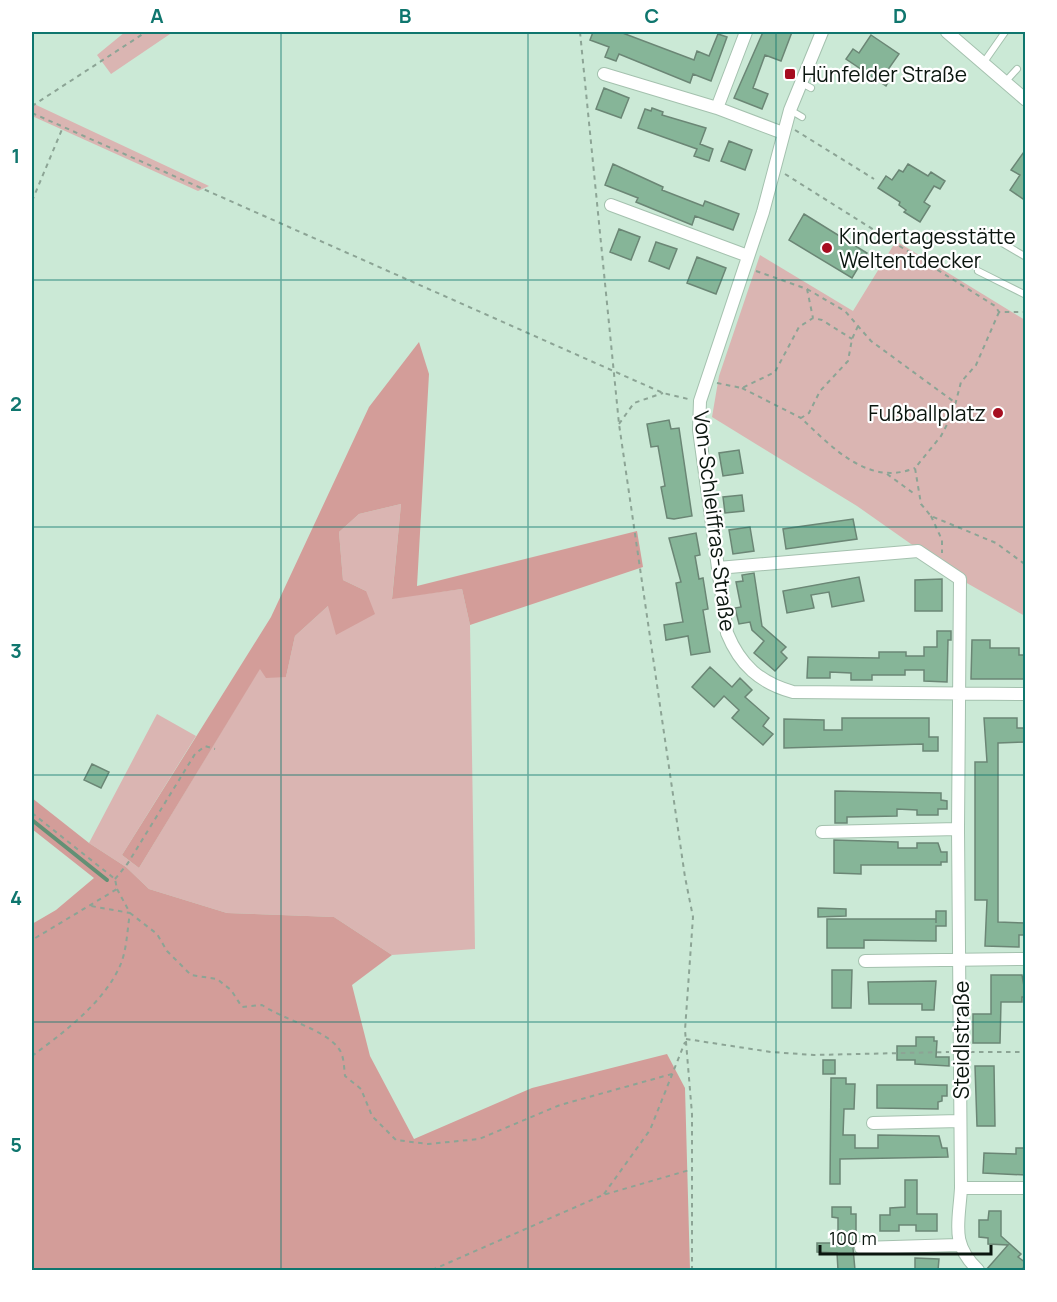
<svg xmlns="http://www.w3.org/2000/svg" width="1057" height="1302" font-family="Manrope,sans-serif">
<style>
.green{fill:#dab5b2}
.forest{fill:#d39d99}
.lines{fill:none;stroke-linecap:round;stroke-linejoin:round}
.stream{stroke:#639075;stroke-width:4}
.building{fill:#86b598;stroke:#6b8675;stroke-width:1.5}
.lane-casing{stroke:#a4c1ae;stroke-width:8}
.street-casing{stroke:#a4c1ae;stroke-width:14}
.path{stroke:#8ca495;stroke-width:2;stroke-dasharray:4.5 4.5;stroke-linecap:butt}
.lane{stroke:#fff;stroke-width:6}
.street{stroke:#fff;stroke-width:12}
.grid{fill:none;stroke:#0f766e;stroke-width:1.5;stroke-opacity:0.55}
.poi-dot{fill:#a60e20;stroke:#fff;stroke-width:2}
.labels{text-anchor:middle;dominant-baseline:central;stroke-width:4.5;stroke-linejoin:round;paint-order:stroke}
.poi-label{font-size:21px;fill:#0a150e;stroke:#fff;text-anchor:start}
.street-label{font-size:21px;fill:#0a150e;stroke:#fff}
.neatline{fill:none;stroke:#0f766e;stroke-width:2}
.grid-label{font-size:20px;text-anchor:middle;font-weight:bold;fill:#0f766e}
</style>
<rect width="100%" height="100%" fill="#cbe9d6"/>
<path class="green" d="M125,32H173L111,74L97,55Z
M32,103L209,186L198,191L32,116Z
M896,241L1025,320V616L965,582L857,506L712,417L719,376L760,255L853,311Z
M401,504L392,598L462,589L470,625L475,949L392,955L334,917L227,913L149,889L126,867L89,843L157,714L196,736L122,855L139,868L260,668L286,677L295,636L328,606L366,591L343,580L339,532L359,514Z"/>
<path class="forest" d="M419,342L429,374L417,586L637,531L643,567L470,625L462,589L392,599L401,504L359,514L339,532L343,580L366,591L375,614L336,635L328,606L295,636L286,677L266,678L260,669L139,868L122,855L271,617L369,407Z
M32,798L89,843L126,867L149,889L227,913L334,917L392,955L352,985L370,1056L414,1139L532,1088L667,1054L685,1088L690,1270H32V924L56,910L94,878L32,829Z"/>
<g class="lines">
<path class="stream" d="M32,820L107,880"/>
</g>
<path class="building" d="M593,32H620L694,60L697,51L709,56L718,34L727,37L711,81L693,74L690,83L619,54L616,61L605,57L609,47L590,40Z
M763,32H792L781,61L765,55L753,88L768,94L762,109L734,98Z
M871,35L899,54L887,71L892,75L886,86L846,59L853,49L859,53Z
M604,88L629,98L621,118L596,109Z
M652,108L663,112L662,115L706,128L700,144L713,149L709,161L694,156L697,149L638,128L645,109L651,111Z
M729,141L752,150L745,170L721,161Z
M1026,149V201L1010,190L1020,175L1011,170Z
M613,164L663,187L662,190L703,206L705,201L739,214L733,230L695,216L692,225L636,202L638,198L605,185Z
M908,164L928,176L931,172L945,181L940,189L934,186L924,202L930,206L920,222L904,212L906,210L899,205L900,202L878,188L886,176L892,180L899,170L903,172Z
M804,214L867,253L852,278L789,240Z
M619,229L640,237L631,260L610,252Z
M656,242L677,249L669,269L649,261Z
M697,257L726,268L716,294L687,283Z
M669,420L671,429L679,428L692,516L674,519L667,518L661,487L665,486L658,446L651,447L647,424Z
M739,450L743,473L723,476L719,453Z
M742,495L744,511L725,513L723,497Z
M853,519L857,539L786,549L783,529Z
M750,527L754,551L733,554L729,530Z
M696,533L700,555L695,556L699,579L703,578L708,609L703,610L710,652L691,655L688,636L666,640L664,625L683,622L676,583L681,582L669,538Z
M754,573L762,626L786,647L781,652L787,658L775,671L754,653L764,641L752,630L750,622L739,624L735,608L741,607L736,582L743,581L742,575Z
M859,577L864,601L832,607L829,592L811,595L814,608L787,613L783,591Z
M942,579V611H915V580Z
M937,631H951V640H948L947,682L924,681V670H905V675H872V680H851V673L830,672V678H807L808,657L879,658V652H906V656H924V647H937Z
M972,640H990V648H1019V655H1026V679H971Z
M710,667L732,687L740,678L752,690L745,697L769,718L763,726L773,734L763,745L732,718L739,710L724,696L714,707L692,687Z
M842,718H929V737H938V751H923V744L784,748V719L824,720V730H842Z
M984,718H1017V728H1026V742L998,743V922L1026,923V935H1019V947L985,946L987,900H975V762H987Z
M92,764L109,772L101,788L84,780Z
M835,791L941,793V800L947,801V809H938V815H917V810L897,809V816L847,817V823H835Z
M834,840L898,842V848H917V843H938L941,852H947V862H941V865H861V874L834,873Z
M818,908L846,909V916L818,917Z
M936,911H946V926H936V941L864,940V948H827V919H936V923Z
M832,970H852L851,1008H832Z
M991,975H1022L1026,997H1022V1002H1001L1000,1043H973V1014H991Z
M936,981L934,1010H922V1004H869L868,982Z
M916,1037H934V1041H937L936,1057H949V1066L915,1064V1060H897V1046H916Z
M823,1060H835V1074H823Z
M975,1066H994L995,1126H977Z
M831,1078H846V1084H855L854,1109H844L843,1135H855V1148H878V1135L939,1136L942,1148H947L948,1157L840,1159V1184H830Z
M877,1085H947V1096H942V1101L938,1102V1109L877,1108Z
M1016,1148H1026V1175L983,1173L984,1153L1016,1154Z
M905,1180H917V1214H937V1231H916V1225H899V1231H880V1215H890V1208L905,1207Z
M832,1207H851V1214H856V1242L853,1248L855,1270H838L837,1253L817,1252V1243H838V1218L832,1217Z
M989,1211H1001V1236L1021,1254L1018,1257L1026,1263L1022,1270H986L1008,1245L988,1244V1238L979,1237V1220H988Z
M915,1258L939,1259L938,1270H915Z"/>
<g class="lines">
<defs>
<path id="lane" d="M984,62L1005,32
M1006,81L1017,69
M800,82L811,88
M790,110L802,117
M997,240L1026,257
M978,271L1026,295"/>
<path id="street" d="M822,32L790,110L763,212L700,401L699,430L727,633C740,665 760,683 793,692L1026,694
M947,32L1026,100
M604,74L717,108L783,133
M717,108L746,32
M611,205L748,256
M718,568L918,551L960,579L958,829L961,1188C959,1224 950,1243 978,1270
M822,832L958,829
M865,961L1026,959
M873,1123L960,1121
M961,1188H1026
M861,1248L958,1245"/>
</defs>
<use href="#lane" class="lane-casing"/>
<use href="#street" class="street-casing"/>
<path class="path" d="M580,32L619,424L685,877L693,917L685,1030L692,1114V1270
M32,106L146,32
M32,113L663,393L688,399
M795,130L874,179
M785,174L995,306L999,312H1026
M32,201L63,127
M756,271L807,289L813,318
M807,289L845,311L871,341L953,401
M999,312L976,365L961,382L953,413L941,436L915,468L921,504L931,516L996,543L1026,565
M858,326L852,339L848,361L820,391L809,413L801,418C832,447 868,487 915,468
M717,383L742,388L775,372L799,327L813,318L822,320L852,339
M742,388L801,418
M619,424L634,403L663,393
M887,474L916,495
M931,516L942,540V553
M32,813L115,879L117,889L32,940
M115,879L128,863L195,754L205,746L215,749
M117,889L130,913L157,934L167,951L191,975L217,979L231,990L242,1007L262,1005C284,1020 325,1029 339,1049C344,1055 344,1068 345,1076L361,1089L372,1116L396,1140L428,1144L479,1139L560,1105L672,1074
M686,1039L771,1052L814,1055L949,1052
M970,1052H1026
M32,1056C63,1033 102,1004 119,968C127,952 127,930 130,913L91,906
M604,1194L650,1130L685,1042
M432,1270L603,1195L693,1169"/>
<use href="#lane" class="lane"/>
<use href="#street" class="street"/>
</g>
<path class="grid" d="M281,32V1270M528,32V1270M776,32V1270M32,280H1026M32,527H1026M32,775H1026M32,1022H1026"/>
<g class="poi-dot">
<rect x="784" y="68" width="12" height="12" rx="3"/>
<circle cx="827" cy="248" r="6"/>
<circle cx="998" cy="413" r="6"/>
</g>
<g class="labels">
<g class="poi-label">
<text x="802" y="74">Hünfelder Straße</text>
<text x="839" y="236">Kindertagesstätte<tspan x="839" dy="24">Weltentdecker</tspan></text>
<text x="986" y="413" text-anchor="end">Fußballplatz</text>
</g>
<g class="street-label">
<text transform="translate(715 521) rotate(83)">Von-Schleiffras-Straße</text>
<text transform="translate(961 1040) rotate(-90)">Steidlstraße</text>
</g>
</g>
<rect width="1057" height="1302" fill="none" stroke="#ffffff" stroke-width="66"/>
<path d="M820 1245v9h171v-9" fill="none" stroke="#0a150e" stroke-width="3"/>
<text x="829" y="1245" font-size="18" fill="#0a150e" stroke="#ffffff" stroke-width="4.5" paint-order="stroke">100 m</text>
<rect x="33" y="33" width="991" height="1236" class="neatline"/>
<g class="grid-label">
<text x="157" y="23">A</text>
<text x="405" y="23">B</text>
<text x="652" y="23">C</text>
<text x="900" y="23">D</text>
<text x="16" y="163">1</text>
<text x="16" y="411">2</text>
<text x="16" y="658">3</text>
<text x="16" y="905">4</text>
<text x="16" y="1152">5</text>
</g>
</svg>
